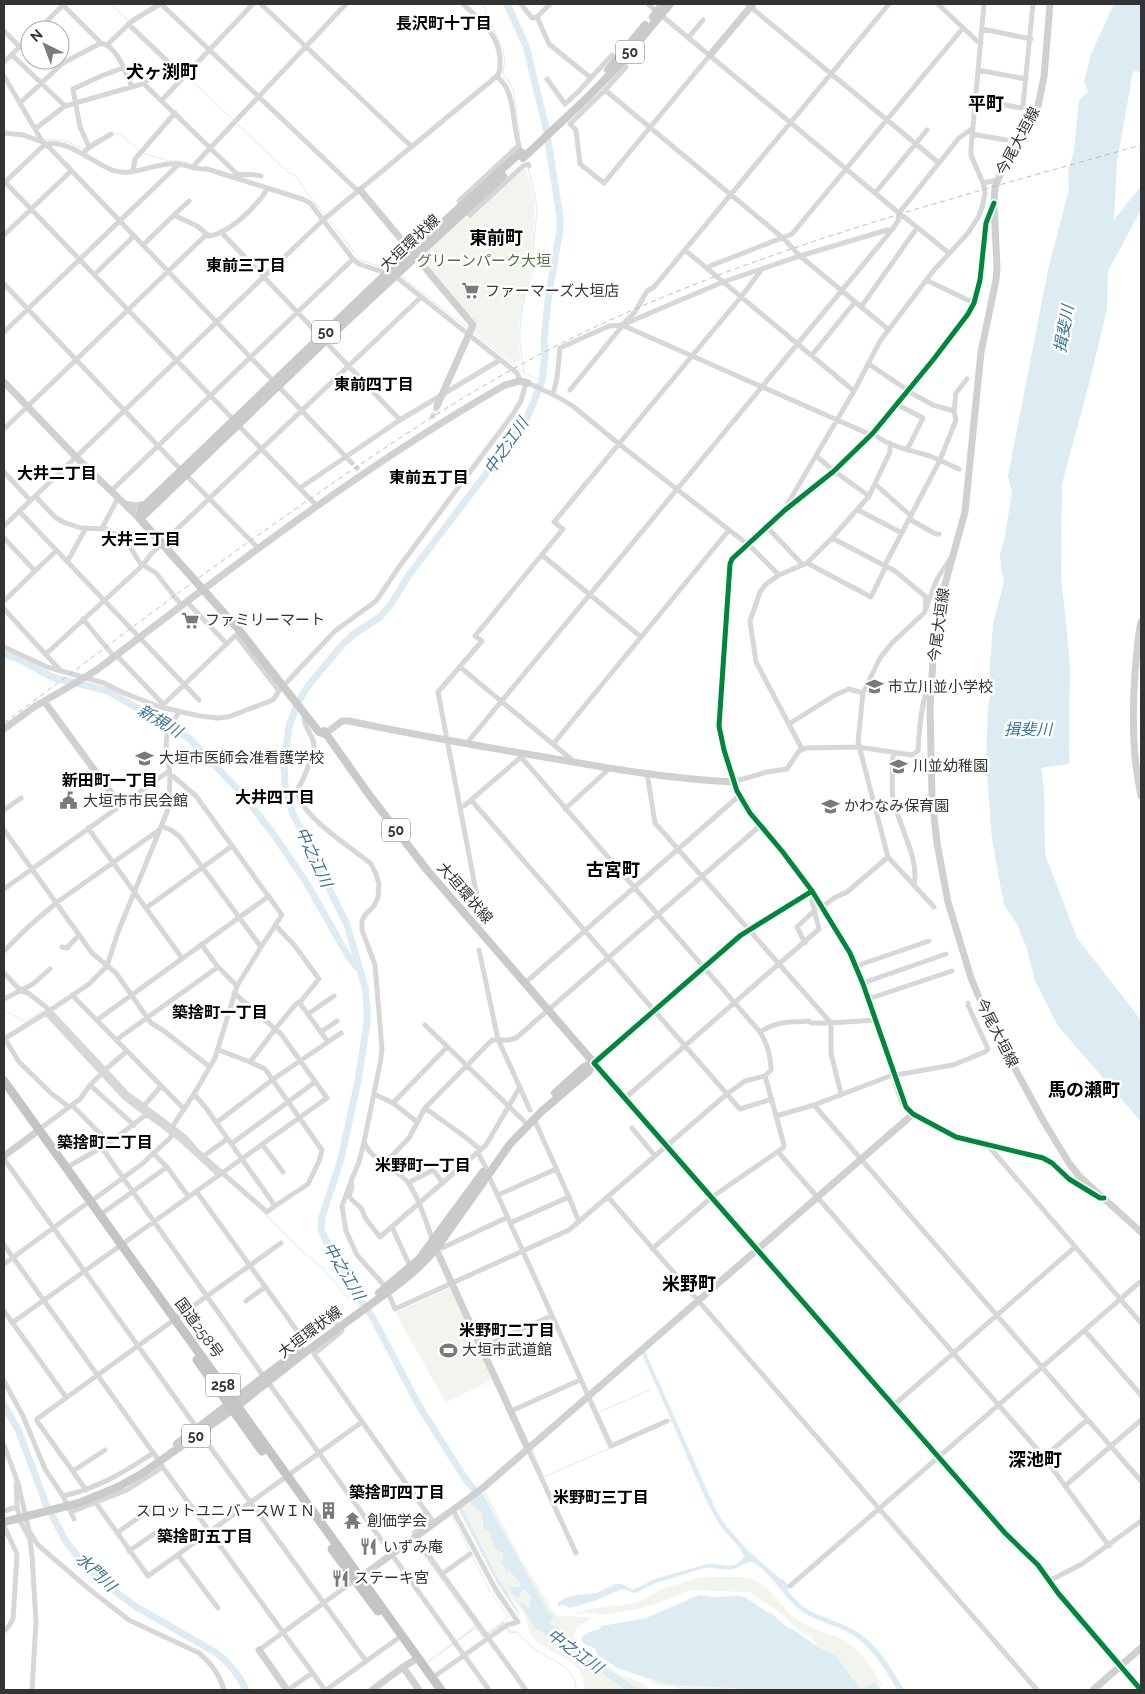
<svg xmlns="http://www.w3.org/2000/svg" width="1145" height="1694" font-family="Raleway,'Noto Sans JP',sans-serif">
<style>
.green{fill:#f1f5ed}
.water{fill:#ddebf3}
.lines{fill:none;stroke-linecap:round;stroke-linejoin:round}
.stream{stroke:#ddebf3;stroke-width:1}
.river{stroke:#ddebf3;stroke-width:7}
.street-tunnel{stroke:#d6d6d6;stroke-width:5;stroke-dasharray:5 2.5;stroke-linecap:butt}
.street{stroke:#d7d7d7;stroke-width:5}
.secondary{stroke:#d0d0d0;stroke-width:7}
.primary{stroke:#cacaca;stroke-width:8}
.highway{stroke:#c4c4c4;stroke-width:9}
.rail{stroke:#bebebe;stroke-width:1;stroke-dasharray:5 4;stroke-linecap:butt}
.primary-bridge{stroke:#cacaca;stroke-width:8}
.cycleway-casing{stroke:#fff;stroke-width:8}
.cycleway{stroke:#00873e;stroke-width:5}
.labels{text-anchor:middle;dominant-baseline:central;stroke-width:5;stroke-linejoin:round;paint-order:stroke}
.shield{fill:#fff;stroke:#707070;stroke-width:1}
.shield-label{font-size:14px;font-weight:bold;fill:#333}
.street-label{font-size:15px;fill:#333;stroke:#fff}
.park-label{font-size:15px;fill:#56703f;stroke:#fff}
.poi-label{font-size:15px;fill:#333;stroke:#fff;text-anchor:start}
.neighbourhood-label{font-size:16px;font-weight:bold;fill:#000;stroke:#fff}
.water-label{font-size:16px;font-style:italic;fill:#3f7597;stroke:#fff}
.quarter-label{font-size:18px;font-weight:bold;fill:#000;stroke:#fff}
</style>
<rect width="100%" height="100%" fill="#fff"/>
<path class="green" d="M525,167C527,175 531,184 533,192C537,211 533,257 529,277C523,306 514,329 521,360L515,364L474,331L478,326L423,259V255L467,215L469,218Z
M449,1288L458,1302L492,1380L446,1402L400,1321L397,1312Z
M485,1490L524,1565L538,1586L551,1609L557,1615L563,1616L590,1617V1620C580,1624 577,1626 573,1636L577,1646L592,1657L603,1662L619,1674L640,1682L652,1690H640L591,1660C581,1657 568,1645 562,1636C558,1631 558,1628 552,1625L550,1622L554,1616L549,1612L503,1531L482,1492Z
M469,1502L482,1513V1525L489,1532V1535L492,1538V1542L495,1545L494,1547L503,1553V1559L501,1565L506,1572L510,1571L520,1583V1586L510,1588L513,1593L521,1594L522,1591L525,1590L532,1597L529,1609L524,1605L536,1630H539L626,1690H584C585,1656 550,1657 533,1637C527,1630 528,1620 524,1613C517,1602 508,1597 502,1586C487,1561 475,1533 461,1507Z
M713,1577C727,1578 743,1575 756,1581C774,1590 782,1610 798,1620C810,1628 824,1632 837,1637C859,1646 870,1666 882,1684L879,1687L875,1682L863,1689L860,1688L836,1656L818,1647L811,1637L799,1631L777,1610L749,1592L690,1590L652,1605L629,1611L601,1615L589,1613L573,1614L590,1609L633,1603L642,1600L662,1589L698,1578Z
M652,1680L686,1687L697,1686L760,1690H652L679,1689C670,1685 654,1685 650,1682Z"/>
<path class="water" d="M1114,4H1141V72L1133,71L1117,162L1114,220L1141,186V210L1108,271L1107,309L1089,384L1062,484L1061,575L1070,664L1069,764L1041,768L1044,788L1045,854L1077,938L1141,1020V1122L1058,1026L1035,981L1027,949L1017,924L1004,905L992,840L986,762L988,708L992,686L989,679L993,624L1004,581L1001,570L1000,553L1004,541L1012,493L1008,476L1048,270L1069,189L1068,172L1074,150L1079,100L1088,92L1084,82L1091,54Z
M644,1349L716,1510C733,1539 757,1559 782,1580L783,1579L789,1586L787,1588V1590C794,1598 801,1606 810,1611C826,1619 844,1623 859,1633C878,1646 893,1671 904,1690H897C885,1667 868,1642 844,1630C829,1623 812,1620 799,1609C782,1595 771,1573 753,1562C745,1562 740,1567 733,1569C724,1571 713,1567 704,1568L656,1583L635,1593L622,1589L597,1600L570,1608L562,1605L559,1606L557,1603L565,1598L576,1595L597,1593L615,1584H622L633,1590L655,1579L707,1564C722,1562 733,1573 744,1556C739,1544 725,1534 718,1522C700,1491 687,1455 672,1422L670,1421L671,1419L641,1352Z
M481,1491L503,1531L549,1612L554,1616L550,1622L552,1625L558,1628C565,1641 578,1657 593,1660L640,1690H626L539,1630H536L520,1604L523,1603L529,1609L532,1597L525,1590L522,1591L518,1598L511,1593L512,1592L509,1587H519L520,1583L510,1571L506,1572L503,1566L501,1565L503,1559V1553L495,1549L489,1532L483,1527L482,1513L468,1501Z
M461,1506L495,1573L520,1614H518L497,1583L458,1508Z
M414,1542H417L487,1633L503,1621L511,1632L514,1631L516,1633H510L503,1625L483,1638L476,1628L427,1663V1662L475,1626Z
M699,1595L714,1597L738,1596L745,1597L768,1613L770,1612L788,1628L792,1629L818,1647L836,1656L860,1688H863L875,1682L881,1690H760L697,1686C674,1688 653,1680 632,1673C627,1671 622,1670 617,1668C610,1663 605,1659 597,1655L596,1649L584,1644L581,1638L587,1633L600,1629L601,1626L646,1618Z"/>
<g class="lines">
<path class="stream" d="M111,4L128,20
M483,4L503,51L505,59L503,73L513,89L520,136
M131,23L184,74
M187,76L233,120
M236,123L289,173L295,175L306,192L326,216
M112,136L118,133L139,150
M43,139L66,141L85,150
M91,149L107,139
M144,153L168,161H180L193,165
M207,167L234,175
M311,201L318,207
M329,219L360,260L386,269
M401,276L469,329
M474,333L524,373L542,381
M524,373C524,364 521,356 520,346C519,324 522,298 531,277L537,210L535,194L528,168
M4,1010L25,1022L42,1011H46
M265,1214L304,1253L323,1268L344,1294L360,1307
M365,1311L373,1318
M588,1402L609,1448
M599,1412L650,1390
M532,1450L544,1477L610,1448
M452,1516L489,1589L508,1617L503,1621
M515,1632H517C523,1639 529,1646 537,1651C553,1661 577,1667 576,1690
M516,1680L523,1690"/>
<path class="river" d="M4,654L18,659L52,677L108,691L189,738L244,796L274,835L306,882L348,956L357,967
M4,1405L19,1432L46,1504L66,1542L88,1568L98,1579L135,1606L218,1654C230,1664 240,1676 246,1690
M479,1496L464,1477L418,1404L373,1318L340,1270L321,1230L322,1217L341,1159L358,1081L367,1023V1007L365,987L347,925L293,814L285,786L284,764L289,727L297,704L308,686L342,645L354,634L380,617L391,604L409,575L517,433L527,418L542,381L545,355L544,338L549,292L560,230V217L546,128L526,46L507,4"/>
<path class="street-tunnel" d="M432,418L437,406
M350,461L359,470"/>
<path class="street" d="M161,4L358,191
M261,4L412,147
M463,4C481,21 496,31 500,57C500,64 501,71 497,76
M521,4L532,18L537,17L549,44L591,78
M648,4L657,12
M747,4L939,163
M938,4L977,41L981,43
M63,5L101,43
M537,17L550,4
M128,24L184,77
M982,29L1031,39
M38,30L64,4
M4,31L20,47
M688,38L703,20
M107,45L132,21L160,4
M12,55L65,106
M4,62L30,37
M621,63L626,67L605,90L570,124L576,130L580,164L604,183L710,55
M978,70L1026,79
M4,76L42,141
M547,79L565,104L578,92L612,55L617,60
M143,83L237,174C245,176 252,173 261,176
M605,90L783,238L800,256L889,330
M975,99L1021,108L1023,105L1033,4
M162,100L253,4
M20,103L63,63L101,43C118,47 125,72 132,87
M35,129L65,106L142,84L162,70
M4,133L23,135L45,143L350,461
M972,134L1006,140
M89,147L80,127L73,89L101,76L123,68
M83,154L89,147L111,134
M193,168L196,163L346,4
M133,171L135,159L175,113
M4,181L234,420
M4,183L42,147C59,133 95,164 112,170C130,177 150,165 169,164C182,162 194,170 207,169L302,199L310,203L353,259L359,264L383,272L386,274
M983,183L997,180
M875,193L927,130
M462,206L459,201L519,145V147
M466,210L470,215L523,166L528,164L529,166
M899,213L959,138L973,128
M174,215L189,201
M900,217L903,216L949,253
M221,232L400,420
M4,235L71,171
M143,245L174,215L197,226L209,236C230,233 257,206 268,188
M685,250L854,391
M708,268L710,266L792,234L963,28
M94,275L134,236
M395,276L517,373L520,381
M926,280L974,303
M4,284L182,471
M861,307L917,228
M622,325L635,312L647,291L654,287L889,4
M622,325L871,435
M4,332L179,164
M812,355L855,302
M869,364L913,394L933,405L954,411
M528,383L558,397L574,407L619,444L751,547L779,575
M570,390L623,325
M553,394L557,378L560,348L609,326L622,325L723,282L800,256L887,230L891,231
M896,404L923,418L907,450
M238,425L317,506
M4,429L207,234
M873,433C888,447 911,450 930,456C940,460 950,465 959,469
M816,456L834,471L869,496
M4,472L30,500
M186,475L258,548
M875,484L911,516
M300,488L400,420L500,360
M111,491L353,259
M35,496L56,518L63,522L81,528L106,529L127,542L140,563L156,573L182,606
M786,510L788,503L854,391L880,341L934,270L968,233L979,216L983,204L985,193L983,183L971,155V149L984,4
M858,510L902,533
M19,511L199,700
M909,519L936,534H939
M4,526L323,220L497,76C500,80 505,84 507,89C515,107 513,127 519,145
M767,527L803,565
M102,528L118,498
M4,538L35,571L56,551
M832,538L895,571L926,597L925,605
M542,555L641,637
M67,562L86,528
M807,563L871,597L886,566
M885,565L940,460L956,420L954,411L956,393L967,379
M4,601L35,571
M187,602L227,644
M4,609L60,670
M83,619L112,654L119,658L162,703H165L238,633
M4,647L47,667L104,683L124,693L160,707L200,716L217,718L228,717L273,700L279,691L236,635
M46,654L143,565L151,554L421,297
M460,667L571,759L572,762
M287,682L335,631L376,601L399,567L513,414L521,401L526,383
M931,684C921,695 919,735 918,751L912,755L858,747L806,748L799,751L787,769L767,772L733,782L721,739L719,726L730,564L732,559L785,510L834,471L873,433L933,360L968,314L974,303L980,280L986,223L993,204
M307,716L304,718C304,729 315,736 314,747C314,751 306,772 304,777C302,782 298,786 298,791C298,815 354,849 371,864L376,874L379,884L378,897L374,906L365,915L362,921V930L375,965L382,1049L380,1064L364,1142C372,1162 397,1167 409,1184C419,1199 428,1226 433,1242
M789,724L835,695L849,689L863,693
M554,743L729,530
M466,744L891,231L898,221L899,213L661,15
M802,749L756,662L750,621L760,592L766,584L779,575L807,563L832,538L869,496L890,452V443
M893,752C893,767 891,784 893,799C898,824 920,859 914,885
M521,753V757L760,1032C767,1043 771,1057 771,1070L765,1076
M647,773L655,823L831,1023L875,1020
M471,800L740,1109L772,1099
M461,807L464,806L521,757
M565,809L610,768
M4,810L21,798
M161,826L171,830L180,837L261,947
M88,828L182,958
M4,830L92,953L116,973L151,1023L164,1031L210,1067
M4,889L169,771
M822,907L834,898L847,892L888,857
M934,907L888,857L858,742L863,693L880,658L892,643L924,613L937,579L952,556
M146,908L232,846
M482,923L438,692L482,641L475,636L563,529L554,522L741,297L762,269
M805,943L797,927L815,910
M201,944L218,967L237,986
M62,947L67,948L79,935
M479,950L498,1039L530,1110
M4,951L27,928L56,903L159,830
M856,966L929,941
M4,973L21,991L28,993L46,1007L105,1070L90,1085
M525,983L740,795
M863,983L946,954
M72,995L184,1109
M4,999L33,984L50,969
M868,999L952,971
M299,1002L328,1042L341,1033
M46,1013L125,1098L180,1139L219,1175
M308,1014L334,996
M97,1020L269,896
M425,1025L524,1121
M321,1032L337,1021
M760,1032C778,1020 789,1023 809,1021L811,1023H831V1053L841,1094
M4,1037L19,1062L52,1094L69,1107
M4,1039L46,1013L89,984L107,966L118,932L167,812L169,802L170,775L166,744L167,735L179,711
M116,1040L218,967
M219,1050L250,1062L276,1028L296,1004L301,1001L319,979L295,946L276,926
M127,1051L105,1070L126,1093L185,1137L197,1151L267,1212L275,1206L206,1108L194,1094
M250,1062L265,1069L322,1150L319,1161L308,1184L275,1206
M374,1094L393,1103L417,1122
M625,1098L819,929L812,901L816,897
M393,1103L447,1047
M72,1105L109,1143
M814,1105L1141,1481
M142,1108L161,1086
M425,1108L464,1136L481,1150
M776,1116L814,1105L890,1076L953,1065L985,1052L988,1049L968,1005V1003
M216,1123L272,1080L328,1042
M632,1128L655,1156
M37,1131L80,1099L90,1085L134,1125
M364,1142L359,1162L351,1181L352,1186L349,1197L361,1208L366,1219L380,1237L486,1145L520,1087
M231,1144L315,1082
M262,1144L283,1172
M990,1145L991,1149L1141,1323
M102,1148L264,1377
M778,1152L1044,1457L1109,1546
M153,1153L167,1167L188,1196
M478,1153L486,1168
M204,1156L227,1139
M4,1159L197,1428
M385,1163L409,1138L425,1108L492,1040H508L516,1038L761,825
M66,1168L109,1143L147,1114
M488,1174L611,1446L667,1421
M408,1183L433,1170L443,1183
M350,1184L342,1206L346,1231L357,1255L383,1284
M196,1191L303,1339L332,1318L342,1331L314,1354L432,1520L414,1533L416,1538L526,1690
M498,1195L556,1169
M569,1197L579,1222
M608,1197L1037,1690
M90,1202L142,1164L170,1138L172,1134V1127L194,1094L215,1058L237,986L261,947L282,915L196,796L174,777L170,775
M100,1215L167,1167
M510,1223L569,1197L534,1119
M392,1227L409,1264
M4,1245L157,1458
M442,1248L508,1217
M4,1264L86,1204
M390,1297L395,1309L569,1230L727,1094L745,1081L765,1076L784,1145L783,1148L712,1197L652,1249
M246,1301L265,1287
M4,1311L66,1397
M175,1319L281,1243
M12,1323L327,1098L281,1034L234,993
M1085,1331L1141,1395
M482,1347L551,1316
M4,1381L23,1416L45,1469L63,1496L74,1519
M268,1382L489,1690
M894,1405L1075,1247
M511,1411L580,1380
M200,1433L366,1661
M4,1445L18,1483L29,1531L38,1545L89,1589L129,1620L199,1653C211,1663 220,1675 224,1690
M528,1449L576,1553
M1044,1457L1087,1420
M159,1462L325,1690
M73,1471L105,1450
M287,1476L362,1422
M1065,1486L1141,1420
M86,1490L37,1421V1419L171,1322
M63,1496C96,1489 125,1472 153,1453
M96,1503L148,1576L283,1479
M17,1507L21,1523L30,1539L32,1556L36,1622L32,1690
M4,1511L17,1507L16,1484
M71,1512L127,1490L163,1467
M4,1526L17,1554L13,1619L9,1626L4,1631
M117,1533L149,1510
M129,1551L161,1529
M178,1555L218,1608
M442,1574L470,1554
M1049,1581L1082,1564L1141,1521
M790,1586L1140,1282L1141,1283
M259,1650L355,1580
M432,1678L507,1625L518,1622L496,1590L453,1510
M288,1690L312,1673
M326,1690L397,1639"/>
<path class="secondary" d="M1050,4L1044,77L1038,106L1008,156L995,187L994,203L997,267L996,280L981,352L965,512L942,595L933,660L930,707L932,798L937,843L948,902L971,978L989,1021L1044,1122L1069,1163L1079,1176L1141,1232
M710,55L753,4
M360,190L473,325L437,406
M4,382L76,457L140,519
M125,504L135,506L146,504
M1141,622C1137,638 1137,655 1135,672C1132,714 1132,755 1141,796
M44,701L120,805
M4,729L34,707L84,678L98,669C230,569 361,467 505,385L520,381L528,383
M325,734L342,721H349C414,735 479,746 544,757C607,768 670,779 733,782C744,808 764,828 782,850C799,872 815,895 830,919C866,975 882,1041 903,1103L913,1114L956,1137L1043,1158L1052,1163L1069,1179L1095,1195
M812,891L741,935L594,1063L1005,1533L1038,1565L1058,1593L1141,1690
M4,1156L35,1133
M436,1249L528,1449
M358,1579L484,1487L913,1114
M259,1650L287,1690
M403,1667L418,1658
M372,1690L403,1667L419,1690
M1093,1690L1141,1648"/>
<path class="primary" d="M653,17L663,4
M608,70L645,25
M587,98L621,63L670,4
M140,519L325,341L503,176
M324,731L370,796L427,870L594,1063
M325,734L319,732L240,631L140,519L141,509L386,274L521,152
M555,1093L584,1067L592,1064
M379,1293L419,1259L483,1172
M378,1299C400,1284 419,1269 436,1249L510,1144L542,1111L588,1072L594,1063
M177,1444L300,1349
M79,1503L118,1487L143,1473L232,1410L303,1354"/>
<path class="highway" d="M4,1081L441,1690
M197,1360L262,1451
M332,1549L378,1611"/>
<path class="rail" d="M4,723C91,659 176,593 264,531C360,464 455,397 560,344C744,252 944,201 1141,145"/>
<path class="primary-bridge" d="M523,158L587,98
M303,1354L378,1299
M4,1522L79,1503"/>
<defs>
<path id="cycleway" d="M994,203L986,223L980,280L974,303L968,314L933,360L873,433L834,471L785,510L732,559L730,564L719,726L724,750L737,791L750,813L782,851L812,891L850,953L863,984L906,1107L913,1114L956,1137L1043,1158L1052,1163L1069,1179L1100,1198H1104
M812,891L741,935L594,1063L1005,1533L1038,1565L1058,1593L1141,1690"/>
</defs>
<use href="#cycleway" class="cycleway-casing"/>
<use href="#cycleway" class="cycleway"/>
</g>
<defs>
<symbol id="supermarket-bare" viewBox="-9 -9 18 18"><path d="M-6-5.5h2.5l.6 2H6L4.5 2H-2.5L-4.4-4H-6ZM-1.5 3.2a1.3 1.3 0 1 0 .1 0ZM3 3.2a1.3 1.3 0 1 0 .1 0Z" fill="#7a7a7a" stroke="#fff" stroke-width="2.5" paint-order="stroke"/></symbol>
<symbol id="school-bare" viewBox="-9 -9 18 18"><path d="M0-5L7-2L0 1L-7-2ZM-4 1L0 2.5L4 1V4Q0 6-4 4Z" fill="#7a7a7a" stroke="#fff" stroke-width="2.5" paint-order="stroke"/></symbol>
<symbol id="civic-bare" viewBox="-9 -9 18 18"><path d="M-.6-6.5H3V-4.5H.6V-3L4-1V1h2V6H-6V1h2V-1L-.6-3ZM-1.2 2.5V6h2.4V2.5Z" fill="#7a7a7a" stroke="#fff" stroke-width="2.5" paint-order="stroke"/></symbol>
<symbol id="stadium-bare" viewBox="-9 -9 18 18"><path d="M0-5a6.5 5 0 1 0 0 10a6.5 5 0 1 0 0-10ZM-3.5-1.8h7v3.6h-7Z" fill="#7a7a7a" stroke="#fff" stroke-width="2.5" paint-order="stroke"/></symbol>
<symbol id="building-bare" viewBox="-9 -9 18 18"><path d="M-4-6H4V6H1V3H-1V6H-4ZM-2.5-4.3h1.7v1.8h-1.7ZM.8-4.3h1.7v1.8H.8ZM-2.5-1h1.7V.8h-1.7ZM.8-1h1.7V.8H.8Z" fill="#7a7a7a" stroke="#fff" stroke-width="2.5" paint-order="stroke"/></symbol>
<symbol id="temple-bare" viewBox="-9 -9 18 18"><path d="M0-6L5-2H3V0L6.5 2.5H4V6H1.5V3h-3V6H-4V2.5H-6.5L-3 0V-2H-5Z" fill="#7a7a7a" stroke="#fff" stroke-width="2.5" paint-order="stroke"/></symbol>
<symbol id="restaurant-bare" viewBox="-9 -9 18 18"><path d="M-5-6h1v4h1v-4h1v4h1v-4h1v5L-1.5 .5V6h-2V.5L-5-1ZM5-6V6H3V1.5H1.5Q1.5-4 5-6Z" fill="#7a7a7a" stroke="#fff" stroke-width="2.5" paint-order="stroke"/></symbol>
</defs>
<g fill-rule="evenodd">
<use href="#supermarket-bare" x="458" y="278" width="25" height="25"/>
<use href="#supermarket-bare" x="178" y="608" width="25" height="25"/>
<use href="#school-bare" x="862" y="674" width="25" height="25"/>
<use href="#school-bare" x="132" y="746" width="25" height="25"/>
<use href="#school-bare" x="886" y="754" width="25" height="25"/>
<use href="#civic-bare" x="56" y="788" width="25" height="25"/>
<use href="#school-bare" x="818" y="794" width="25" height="25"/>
<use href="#stadium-bare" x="436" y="1338" width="25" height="25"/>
<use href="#building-bare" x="316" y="1498" width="25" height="25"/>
<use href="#temple-bare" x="340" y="1508" width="25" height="25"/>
<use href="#restaurant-bare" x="356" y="1534" width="25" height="25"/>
<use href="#restaurant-bare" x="328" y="1566" width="25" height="25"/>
</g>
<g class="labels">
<g class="shield">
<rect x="616" y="40.5" width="28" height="23" rx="4"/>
<rect x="312" y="320.5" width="28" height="23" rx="4"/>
<rect x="382" y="818.5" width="28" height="23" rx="4"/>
<rect x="205.5" y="1373.5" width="35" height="23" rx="4"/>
<rect x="182" y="1424.5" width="28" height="23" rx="4"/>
</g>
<g class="shield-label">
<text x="630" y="52">50</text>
<text x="326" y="332">50</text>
<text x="396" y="830">50</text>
<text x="223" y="1385">258</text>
<text x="196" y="1436">50</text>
</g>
<g class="street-label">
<text transform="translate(1018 141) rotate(-62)">今尾大垣線</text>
<text transform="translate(410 243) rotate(-43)">大垣環状線</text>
<text transform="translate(939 625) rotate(-82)">今尾大垣線</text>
<text transform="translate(465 893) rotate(49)">大垣環状線</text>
<text transform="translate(997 1033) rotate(63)">今尾大垣線</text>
<text transform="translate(199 1328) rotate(54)">国道258号</text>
<text transform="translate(310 1332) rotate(-37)">大垣環状線</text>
</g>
<g class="park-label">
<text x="484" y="261">グリーンパーク大垣</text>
</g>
<g class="poi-label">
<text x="485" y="291">ファーマーズ大垣店</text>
<text x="205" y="620">ファミリーマート</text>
<text x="888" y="687">市立川並小学校</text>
<text x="159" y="758">大垣市医師会准看護学校</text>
<text x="913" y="766">川並幼稚園</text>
<text x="83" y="801">大垣市市民会館</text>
<text x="844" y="806">かわなみ保育園</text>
<text x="462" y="1350">大垣市武道館</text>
<text x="315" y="1511" text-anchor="end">スロットユニバースＷＩＮ</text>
<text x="367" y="1521">創価学会</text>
<text x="383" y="1547">いずみ庵</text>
<text x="354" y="1578">ステーキ宮</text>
</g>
<g class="neighbourhood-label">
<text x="444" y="23">長沢町十丁目</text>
<text x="246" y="265">東前三丁目</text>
<text x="374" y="384">東前四丁目</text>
<text x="57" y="473">大井二丁目</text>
<text x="429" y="477">東前五丁目</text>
<text x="141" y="539">大井三丁目</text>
<text x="110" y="780">新田町一丁目</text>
<text x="275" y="797">大井四丁目</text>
<text x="220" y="1012">築捨町一丁目</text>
<text x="105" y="1142">築捨町二丁目</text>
<text x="423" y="1165">米野町一丁目</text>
<text x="507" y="1330">米野町二丁目</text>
<text x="397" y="1492">築捨町四丁目</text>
<text x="601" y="1497">米野町三丁目</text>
<text x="205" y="1536">築捨町五丁目</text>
</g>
<g class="water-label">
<text transform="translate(1064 329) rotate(-80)">揖斐川</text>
<text transform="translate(506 446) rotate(-55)">中之江川</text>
<text transform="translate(160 721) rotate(31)">新規川</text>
<text x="1028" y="729">揖斐川</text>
<text transform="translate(314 857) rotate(65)">中之江川</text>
<text transform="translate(344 1271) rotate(59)">中之江川</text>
<text transform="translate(96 1572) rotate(43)">水門川</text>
<text transform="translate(575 1651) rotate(36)">中之江川</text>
</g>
<g class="quarter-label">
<text x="162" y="71">犬ヶ渕町</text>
<text x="986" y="103">平町</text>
<text x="496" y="237">東前町</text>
<text x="613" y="869">古宮町</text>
<text x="1084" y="1089">馬の瀬町</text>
<text x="689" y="1283">米野町</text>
<text x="1035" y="1459">深池町</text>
</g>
</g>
<rect width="1145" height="1694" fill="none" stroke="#333333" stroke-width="10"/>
<g transform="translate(45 45) rotate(318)"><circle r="24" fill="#ffffff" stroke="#adadad"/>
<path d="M0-4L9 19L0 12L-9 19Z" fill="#7a7a7a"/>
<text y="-8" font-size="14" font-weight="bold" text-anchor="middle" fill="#333333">N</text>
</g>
</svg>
